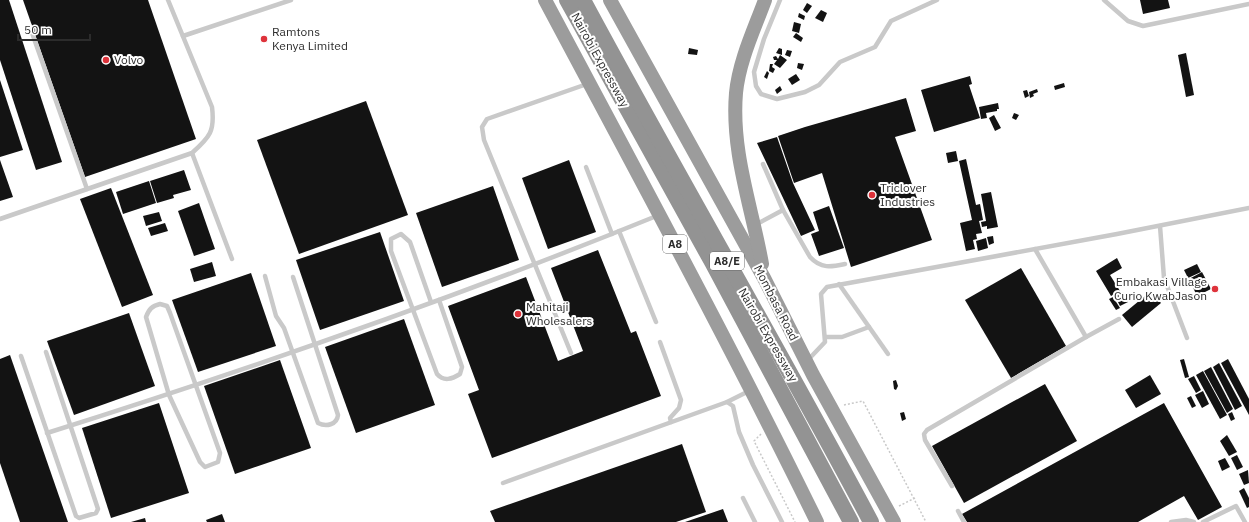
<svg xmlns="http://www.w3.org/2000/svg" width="1249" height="522" font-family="'IBM Plex Sans',sans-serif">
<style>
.building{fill:#131313}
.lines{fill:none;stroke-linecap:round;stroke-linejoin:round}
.path{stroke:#c9c9c9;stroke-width:1.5;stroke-dasharray:2 2;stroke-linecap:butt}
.service{stroke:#c9c9c9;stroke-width:4.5}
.trunk{stroke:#9c9c9c;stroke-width:14}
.motorway{stroke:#939393;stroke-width:16}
.poi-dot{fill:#de333b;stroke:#fff;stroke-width:1.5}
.labels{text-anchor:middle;stroke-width:4;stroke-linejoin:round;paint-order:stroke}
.shield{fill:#fff;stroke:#6b6b6b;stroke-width:1}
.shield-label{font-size:11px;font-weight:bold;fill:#2c2c2c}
.poi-label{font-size:12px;fill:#2c2c2c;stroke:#fff;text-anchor:start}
.street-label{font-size:12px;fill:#2c2c2c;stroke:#fff}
</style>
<rect width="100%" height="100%" fill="#fff"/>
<g class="building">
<polygon points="0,0 9,0 62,162 36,170 0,60"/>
<polygon points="23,0 148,0 196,139 85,177"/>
<polygon points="1140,0 1168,0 1170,8 1143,14"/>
<polygon points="807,3 812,6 807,13 803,10"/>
<polygon points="821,10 827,13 823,22 815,18"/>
<polygon points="799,13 805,16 804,20 798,17"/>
<polygon points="794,22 801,24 799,33 792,31"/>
<polygon points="796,33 803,38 801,42 793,37"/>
<polygon points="689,48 698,50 697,55 688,54"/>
<polygon points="779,48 782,49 782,55 776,53"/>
<polygon points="787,50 792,51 790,57 785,55"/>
<polygon points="1186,53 1194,95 1186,97 1178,55"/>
<polygon points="780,55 787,60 780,68 774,64 777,60 774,60 773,57 776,56 778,59"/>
<polygon points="798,63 804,64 802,70 797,68"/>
<polygon points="770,64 773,64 772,67 775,69 773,73 769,71"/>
<polygon points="767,71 769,73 767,79 764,77"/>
<polygon points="796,74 800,80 792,85 788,79"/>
<polygon points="970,76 972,84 969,85 980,118 934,132 921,90"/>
<polygon points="0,80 23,150 0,157"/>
<polygon points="1064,83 1065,87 1055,90 1054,86"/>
<polygon points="780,86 782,90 777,94 775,90"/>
<polygon points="1037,89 1038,92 1033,94 1034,96 1030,98 1029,92"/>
<polygon points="1027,90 1029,96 1025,98 1023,91"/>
<polygon points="906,98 916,131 895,137 932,240 851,267 822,173 794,183 778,136 805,127"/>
<polygon points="366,101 408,215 299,254 257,140"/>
<polygon points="998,103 999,109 997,109 997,111 986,113 987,118 981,119 979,107"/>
<polygon points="1014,113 1019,115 1016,120 1012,118"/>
<polygon points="994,115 1001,128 995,131 989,118"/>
<polygon points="777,137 793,183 815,230 801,236 757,143"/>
<polygon points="956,151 958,161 948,163 946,153"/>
<polygon points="966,159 976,205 980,204 983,220 979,221 982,233 976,234 977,239 973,240 975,249 966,251 960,223 972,220 959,161"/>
<polygon points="0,160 13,197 0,201"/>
<polygon points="569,160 596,232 548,249 522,178"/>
<polygon points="184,170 191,190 173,195 174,198 157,203 150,181"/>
<polygon points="149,181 156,203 123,214 116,192"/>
<polygon points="493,186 519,260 442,287 416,213"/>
<polygon points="111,188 153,295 122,307 80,199"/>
<polygon points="991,192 998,227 987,229 987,226 982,227 981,222 986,221 981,194"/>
<polygon points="199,203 215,249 194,256 178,211"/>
<polygon points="829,206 844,248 819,256 811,234 819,231 813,212"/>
<polygon points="159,212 162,221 146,226 143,216"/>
<polygon points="165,223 168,231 151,236 148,228"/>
<polygon points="380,232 404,301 320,330 296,260"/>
<polygon points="993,236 994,243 989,245 987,237"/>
<polygon points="986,238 988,248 978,251 976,241"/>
<polygon points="598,250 631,333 636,331 661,396 492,458 468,394 479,390 448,306 526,277 558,361 583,351 551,268"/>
<polygon points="1117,258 1122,268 1110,275 1120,291 1111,296 1096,271"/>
<polygon points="212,262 216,276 194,282 190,269"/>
<polygon points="1197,264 1201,272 1188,278 1184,270"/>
<polygon points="1021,268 1066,346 1011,378 965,300"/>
<polygon points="1202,272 1211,289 1197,296 1189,279"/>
<polygon points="251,273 276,346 198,372 172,300"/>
<polygon points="1151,291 1161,303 1132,327 1122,315"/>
<polygon points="1123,292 1128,302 1120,306 1115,296"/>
<polygon points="1113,297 1120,308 1116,310 1109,299"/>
<polygon points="129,313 155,386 74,415 47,341"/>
<polygon points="404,319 435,405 356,433 325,347"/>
<polygon points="10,355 68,522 20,522 0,463 0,359"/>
<polygon points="1184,359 1189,377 1185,378 1180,360"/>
<polygon points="1228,359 1249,399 1249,415 1221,363"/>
<polygon points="280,360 311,448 235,474 204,386"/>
<polygon points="1219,363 1242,406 1235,410 1213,367"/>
<polygon points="1211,367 1233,409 1227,413 1204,371"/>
<polygon points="1203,371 1227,415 1220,419 1196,375"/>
<polygon points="1150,375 1161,394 1136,408 1125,390"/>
<polygon points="1194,376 1201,390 1196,393 1188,379"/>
<polygon points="896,380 898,386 896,390 894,389 893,381"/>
<polygon points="1045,384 1077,441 964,503 932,446"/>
<polygon points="1203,391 1209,404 1202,408 1195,395"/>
<polygon points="1191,396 1196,406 1192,408 1187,398"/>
<polygon points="159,403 189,493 111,518 82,428"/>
<polygon points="1164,403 1222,507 1198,520 1184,496 1138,522 967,522 962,514"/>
<polygon points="904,412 906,419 902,421 900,413"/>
<polygon points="1232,412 1235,419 1231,421 1228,414"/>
<polygon points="1227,435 1237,452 1229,456 1220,441"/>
<polygon points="682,444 706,512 676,522 495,522 490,511"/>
<polygon points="1237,455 1243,467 1237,470 1231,458"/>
<polygon points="1225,458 1230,467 1222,471 1218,461"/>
<polygon points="1248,470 1249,483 1244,485 1239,474"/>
<polygon points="1244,488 1249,498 1249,507 1247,508 1239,491"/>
<polygon points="723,509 728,522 685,522"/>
<polygon points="222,514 225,522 207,522 206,520"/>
<polygon points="145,518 146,522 131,522"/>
</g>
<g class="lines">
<g class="path">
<polyline points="844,405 863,401 926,522"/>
<polyline points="761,434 754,441 795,522"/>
<polyline points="899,506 915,498"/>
</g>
<g class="service">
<polyline points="780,0 764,39 754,72 756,86 761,94 777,99 805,92 819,85 840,62 875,47 891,21 937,0"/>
<polyline points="1104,0 1128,21 1143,26 1249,4"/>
<polyline points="31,30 87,189"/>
<polyline points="183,36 291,0"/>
<polyline points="192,153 232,259"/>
<path d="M763,164L783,210L810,257C821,269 831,267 845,264"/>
<polyline points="586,167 612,234"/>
<path d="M0,219L192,153C210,137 215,131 212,107L168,0"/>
<polyline points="755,225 783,210"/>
<polyline points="1160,226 1164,278 1187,338"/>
<polyline points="619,231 656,322"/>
<polyline points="1035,249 1086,337"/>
<path d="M265,276L276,316L284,328L318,423C326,427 337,425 338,415L293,277"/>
<polyline points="839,284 888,354"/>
<path d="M431,302L410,242L401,234L391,239V251L437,374C444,382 452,379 460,374L462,367L439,300"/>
<path d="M160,304L167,306L170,313L220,453L218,462L205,467L200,462L169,395L146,317C149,309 152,306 160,304Z"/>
<polyline points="826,337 842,337 869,327"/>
<polyline points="660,342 681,400 679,408 670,418 671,422"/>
<polyline points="571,353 484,140 482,127 487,119 587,84"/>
<polyline points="21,356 76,516 79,518 96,513 98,509 46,352"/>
<polyline points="807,361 825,342 821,294 827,287 1117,234 1249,208"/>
<polyline points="727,402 749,391"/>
<path d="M47,433C253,368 458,297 659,215"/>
<polyline points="503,483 727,402 733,406 739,432 753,465 782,522"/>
<polyline points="952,486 925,440 924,434 927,430 1086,337 1119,319"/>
<polyline points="743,498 755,522"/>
<polyline points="958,511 964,522"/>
<polyline points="1171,522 1186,520 1194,522"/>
<polyline points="1203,522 1236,506 1245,522"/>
</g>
<g class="trunk">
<path d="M545,0C637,173 731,346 817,522"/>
<polyline points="610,0 764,278 813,375 894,522"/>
<path d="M762,264C752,207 731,152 736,93C739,61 754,30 765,0"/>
</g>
<g class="motorway">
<polyline points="567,0 712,262 851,522"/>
<path d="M583,0C677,175 778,347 871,522"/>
</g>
</g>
<g class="poi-dot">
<circle cx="264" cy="39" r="4"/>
<circle cx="106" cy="60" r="4"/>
<circle cx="872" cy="195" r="4"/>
<circle cx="1215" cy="289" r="4"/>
<circle cx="518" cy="314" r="4"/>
</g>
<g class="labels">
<g class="shield">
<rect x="663" y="235" width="24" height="18" rx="3"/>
<rect x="710" y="252" width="34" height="18" rx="3"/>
</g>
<g class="shield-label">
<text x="675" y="248">A8</text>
<text x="727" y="265">A8/E</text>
</g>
<g class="poi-label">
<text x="272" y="36">Ramtons<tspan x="272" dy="14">Kenya Limited</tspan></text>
<text x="114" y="64">Volvo</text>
<text x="880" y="192">Triclover<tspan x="880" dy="14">Industries</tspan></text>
<text x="1207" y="286" text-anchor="end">Embakasi Village<tspan x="1207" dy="14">Curio KwabJason</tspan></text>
<text x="526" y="311">Mahitaji<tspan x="526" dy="14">Wholesalers</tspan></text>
</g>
<g class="street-label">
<text transform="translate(600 60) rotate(61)" y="4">Nairobi Expressway</text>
<text transform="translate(776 303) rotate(63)" y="4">Mombasa Road</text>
<text transform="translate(768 335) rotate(60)" y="4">Nairobi Expressway</text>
</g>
</g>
<path d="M18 34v6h72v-6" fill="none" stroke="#2c2c2c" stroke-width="2"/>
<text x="24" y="34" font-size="12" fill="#2c2c2c" stroke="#ffffff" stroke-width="3" paint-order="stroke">50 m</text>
</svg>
